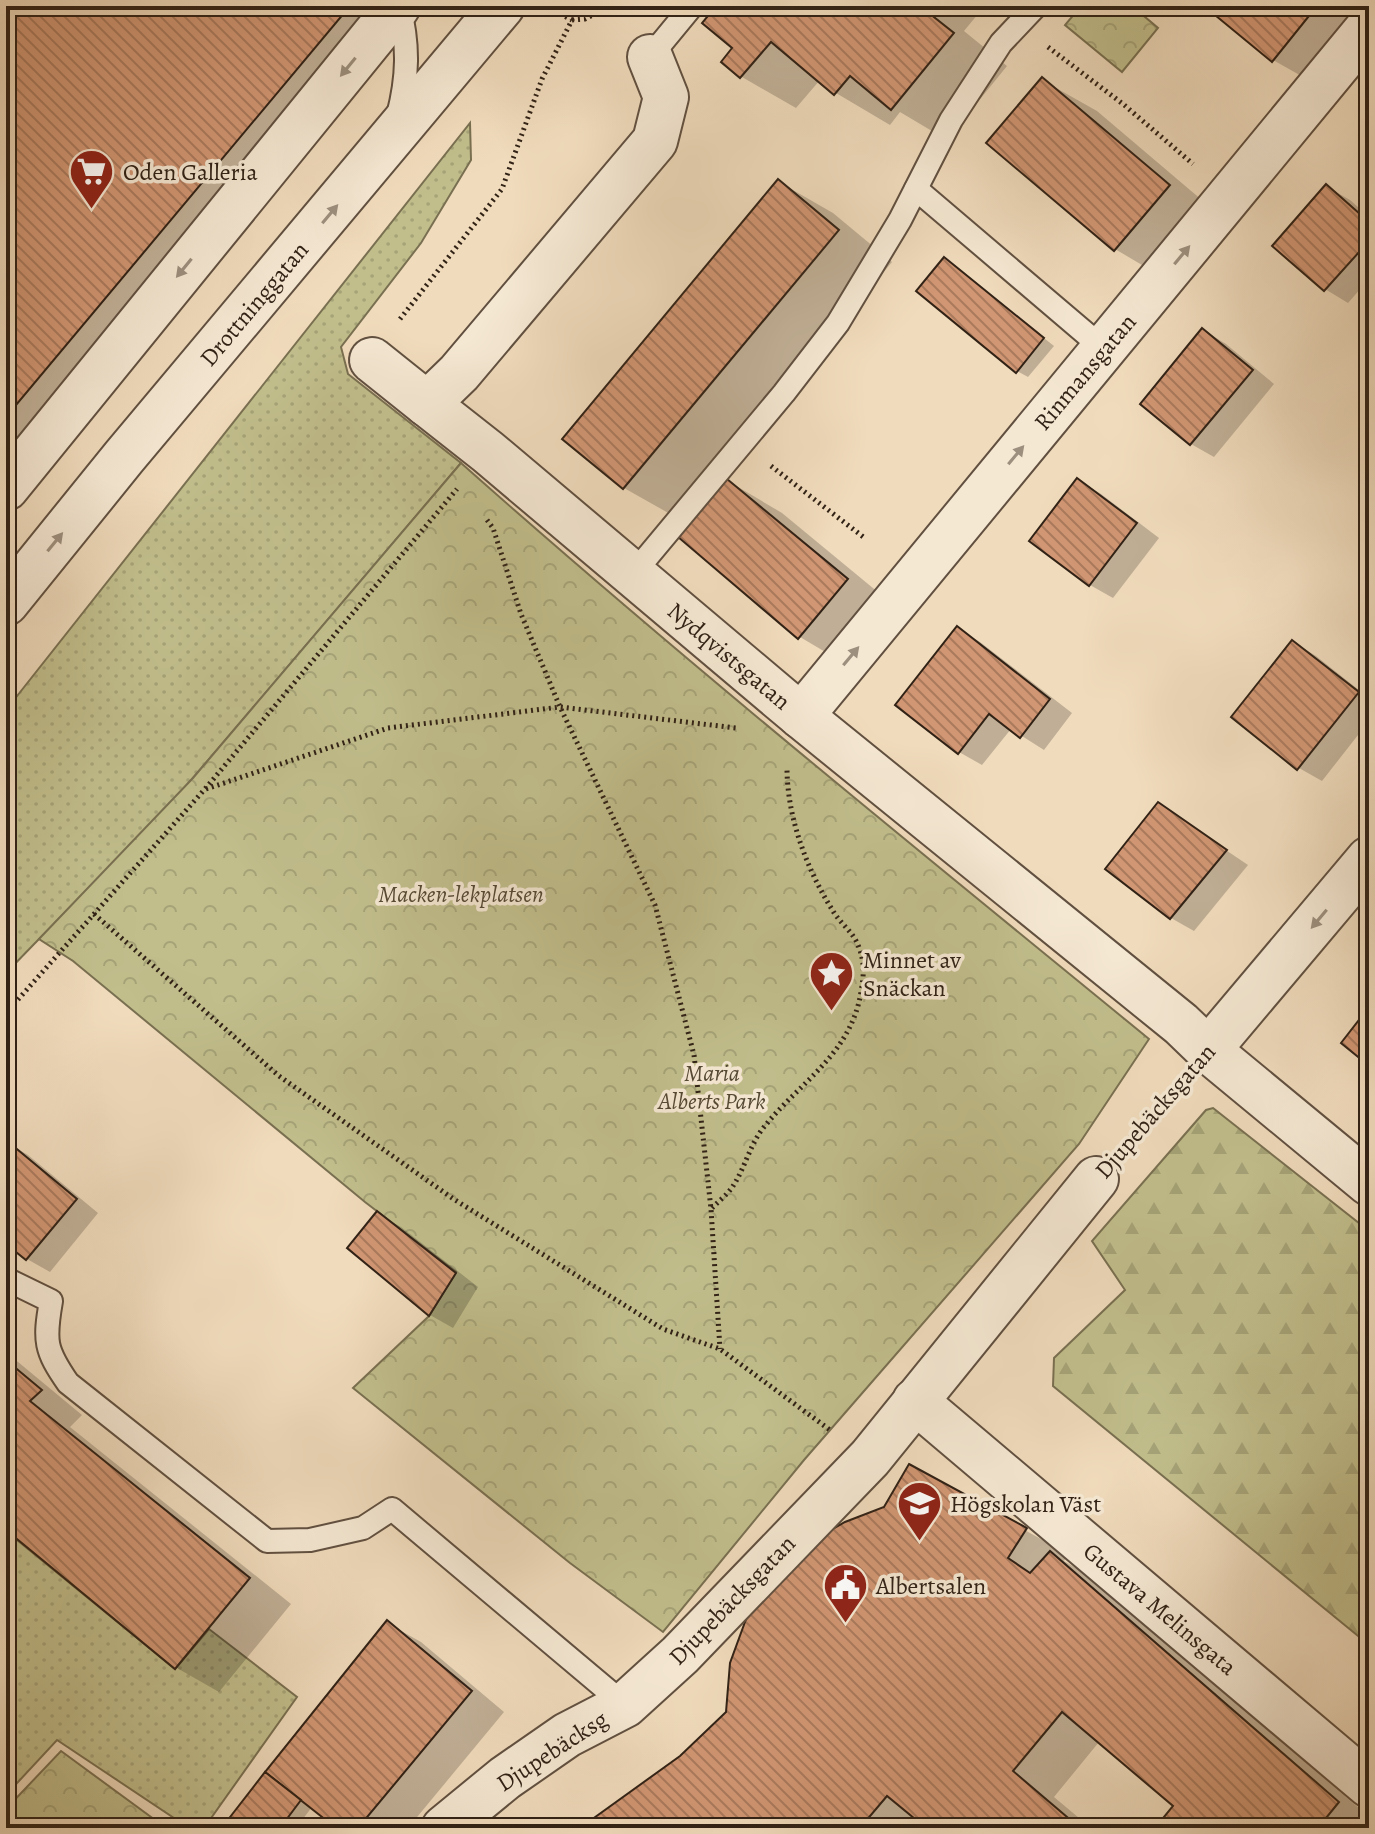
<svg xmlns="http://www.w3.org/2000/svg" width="1375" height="1834" font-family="Alegreya,serif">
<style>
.grass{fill:url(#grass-dots);stroke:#797051;stroke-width:2}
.forest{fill:url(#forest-firs);stroke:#797051;stroke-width:2}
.park{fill:url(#park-crowns);stroke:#797051;stroke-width:2}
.shadow{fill:#0003}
.building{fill:url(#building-back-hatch);stroke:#312216;stroke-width:2}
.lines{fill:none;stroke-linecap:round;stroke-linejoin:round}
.service-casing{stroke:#615040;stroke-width:26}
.minor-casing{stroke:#615040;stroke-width:48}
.tertiary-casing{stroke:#615040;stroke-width:48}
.path{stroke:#312216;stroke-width:5;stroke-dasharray:2 4;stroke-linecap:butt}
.service{stroke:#f5e8d3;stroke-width:22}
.minor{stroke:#f5e8d3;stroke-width:44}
.tertiary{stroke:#f5e8d3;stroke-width:44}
.oneway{fill:#9d8f7e}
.labels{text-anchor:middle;stroke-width:7;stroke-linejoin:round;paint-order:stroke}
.poi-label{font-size:24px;fill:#312216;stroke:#f5e8d3;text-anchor:start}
.street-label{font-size:24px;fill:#312216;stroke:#f5e8d3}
.park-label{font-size:24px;font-style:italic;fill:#554934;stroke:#f5e8d3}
</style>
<defs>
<pattern id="grass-dots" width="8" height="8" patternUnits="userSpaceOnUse" patternTransform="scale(2)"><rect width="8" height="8" fill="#c1be8c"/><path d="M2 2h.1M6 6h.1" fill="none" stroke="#a6a378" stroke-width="1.8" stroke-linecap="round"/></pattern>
<pattern id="forest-firs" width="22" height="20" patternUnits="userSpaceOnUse" patternTransform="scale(2)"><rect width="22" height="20" fill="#c1be8c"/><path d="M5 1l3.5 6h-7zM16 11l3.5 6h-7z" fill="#a6a378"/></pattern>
<pattern id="park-crowns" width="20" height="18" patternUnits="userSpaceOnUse" patternTransform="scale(2)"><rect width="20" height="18" fill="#c1be8c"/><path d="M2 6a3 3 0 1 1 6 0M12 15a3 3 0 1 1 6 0" fill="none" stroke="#a6a378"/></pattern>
<pattern id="building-back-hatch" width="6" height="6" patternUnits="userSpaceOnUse" patternTransform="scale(2)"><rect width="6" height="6" fill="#d19673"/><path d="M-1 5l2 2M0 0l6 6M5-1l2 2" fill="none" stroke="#aa7a5d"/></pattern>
</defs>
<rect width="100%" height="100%" fill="#f0dbbc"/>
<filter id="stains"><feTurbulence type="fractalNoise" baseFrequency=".0025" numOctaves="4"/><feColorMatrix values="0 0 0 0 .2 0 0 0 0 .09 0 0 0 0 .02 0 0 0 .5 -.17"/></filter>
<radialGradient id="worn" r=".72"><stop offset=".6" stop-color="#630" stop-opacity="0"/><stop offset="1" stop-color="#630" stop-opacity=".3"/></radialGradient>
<g class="grass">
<polygon points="470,123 471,160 421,243 341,347 348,374 461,463 175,799 6,973 6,710"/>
<polygon points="6,1531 175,1669 209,1629 297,1697 204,1828 189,1828 57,1740 6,1795"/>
</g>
<polygon class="forest" points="1213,1108 1369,1231 1369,1645 1053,1386 1054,1358 1125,1290 1092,1241 1206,1110"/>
<g class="park">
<polygon points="1081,6 1132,6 1158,28 1122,72 1065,25"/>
<path d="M461,463C685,662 917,849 1149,1039L1079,1144L804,1460L663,1632L570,1563L353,1388L429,1316L456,1272L365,1202L73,961L39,939L193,778Z"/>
<polygon points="61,1751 166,1828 6,1828 6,1809"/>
</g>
<g class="shadow">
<polygon points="6,6 399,6 6,476"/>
<polygon points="719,6 981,6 983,8 964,31 1007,66 947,140 900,112 890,125 836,93 820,80 796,108 742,77 724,61 734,48"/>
<polygon points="1207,6 1358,6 1369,15 1328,91 1273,60"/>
<polygon points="1042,80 1097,111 1223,218 1169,281 1115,249"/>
<polygon points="779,182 833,213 892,262 679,519 624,488 565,439"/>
<polygon points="1327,187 1350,200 1369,217 1369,279 1348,303 1325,289"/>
<polygon points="945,260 1054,346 1028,377 1017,371"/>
<polygon points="1203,330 1226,344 1274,384 1214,457 1191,444"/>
<polygon points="1078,480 1101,494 1159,538 1113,598 1090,585 1032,540"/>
<polygon points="728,481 782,513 902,612 854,669 800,637 680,537"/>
<polygon points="957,628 980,642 1072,713 1044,750 1011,729 982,765 959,752"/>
<polygon points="1293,642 1316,656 1369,698 1369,721 1322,781 1299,768"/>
<polygon points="1159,805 1248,865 1194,931 1171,918 1108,868"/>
<polygon points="6,1142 28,1155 98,1213 50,1272 27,1259 6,1242"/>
<polygon points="378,1214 401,1227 478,1287 453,1328 430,1315 349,1248"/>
<polygon points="6,1352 82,1415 70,1427 291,1604 219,1692 177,1668 6,1528"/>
<polygon points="910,1467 1068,1554 1064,1561 1093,1578 1369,1817 1369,1828 1158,1828 1176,1806 1099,1742 1054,1797 1091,1828 929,1828 925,1825 922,1828 583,1828 682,1758 728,1712 885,1509"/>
<polygon points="387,1623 421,1642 504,1712 408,1828 339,1828 312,1807 296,1828 239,1828"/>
</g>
<g class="building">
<polygon points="6,6 350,6 6,417"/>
<polygon points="716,6 920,6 954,33 891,110 850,76 834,95 771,42 740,78 721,62 732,48 702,23"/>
<polygon points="1204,6 1317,6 1272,62"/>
<polygon points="1042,77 1170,185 1114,251 986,143"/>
<polygon points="778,179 839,230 623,489 562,439"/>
<polygon points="1326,184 1369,222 1369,241 1324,291 1272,246"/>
<polygon points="944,257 1044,338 1016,373 916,291"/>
<polygon points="1202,328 1253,370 1190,445 1140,404"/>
<polygon points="1077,478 1137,523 1089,586 1029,541"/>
<polygon points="727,479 848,579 798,639 678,537"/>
<polygon points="957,626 1050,699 1020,738 989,714 958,754 895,705"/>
<polygon points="1292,640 1359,692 1297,770 1231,717"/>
<polygon points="1158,802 1227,850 1170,919 1105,869"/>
<polygon points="1369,1007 1369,1063 1368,1065 1341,1043"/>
<polygon points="6,1140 77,1199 26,1260 6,1244"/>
<polygon points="377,1211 456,1273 429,1316 347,1248"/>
<polygon points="6,1360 42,1390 30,1401 250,1578 175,1669 6,1530"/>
<polygon points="909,1464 1027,1528 1008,1558 1030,1573 1050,1551 1339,1802 1318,1828 1155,1828 1173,1806 1062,1712 1013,1771 1080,1828 926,1828 887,1796 860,1828 580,1828 680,1756 726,1712 730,1663 749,1611 822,1535 845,1522 884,1507"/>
<polygon points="387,1620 472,1691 358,1828 336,1828 265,1772"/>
<polygon points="265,1772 301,1800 280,1828 236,1828 227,1821"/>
</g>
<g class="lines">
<defs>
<g id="service">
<polyline points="650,57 692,6"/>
<path d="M398,116C408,77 409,45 399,6"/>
<polyline points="916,189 1104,349"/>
<polyline points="633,574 784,393 838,323 900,220 951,120 1001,43 1036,6"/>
<path d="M6,1279L51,1301C44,1341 45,1350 68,1383L267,1541L310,1540L363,1528L392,1509L625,1705"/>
</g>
<g id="minor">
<polyline points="650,57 666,97 655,141 459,373 427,404 488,452 801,716 1181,1024 1208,1050 1369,1183"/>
<polyline points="372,360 427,404"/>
<polyline points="801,716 1369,27"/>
<polyline points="1208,1050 1369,859"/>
<polyline points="915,1401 1369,1785"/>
<polyline points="444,1828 505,1778 567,1735 625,1705 680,1655 870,1458 1096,1179"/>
</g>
<g id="tertiary">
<polyline points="6,488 398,6"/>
<polyline points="6,603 124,457 502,6"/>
</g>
</defs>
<use href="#service" class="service-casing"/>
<use href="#minor" class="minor-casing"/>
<use href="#tertiary" class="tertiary-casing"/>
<g class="path">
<polyline points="572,20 585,19 610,6"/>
<polyline points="1048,47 1123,104 1193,164"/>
<polyline points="400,319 502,189 542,79 572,20 549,8"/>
<polyline points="771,466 866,539"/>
<polyline points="487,520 493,528 521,614 560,707 655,905 694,1055 711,1209 720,1349"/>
<polyline points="6,668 15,651"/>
<polyline points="206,789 388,728 560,707 736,728"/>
<polyline points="94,914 279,1076 455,1200 663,1329 720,1349 830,1430"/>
<polyline points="6,1013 205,789 457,489"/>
<polyline points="1126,1142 1175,1085"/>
<path d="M712,1208C719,1201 728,1194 733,1186C745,1168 750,1144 764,1127C800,1082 851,1054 861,992C864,974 865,962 858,945C853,932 840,923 833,911C807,870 787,817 787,768"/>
</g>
<use href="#service" class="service"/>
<use href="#minor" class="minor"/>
<use href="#tertiary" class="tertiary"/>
</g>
<defs><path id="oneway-solid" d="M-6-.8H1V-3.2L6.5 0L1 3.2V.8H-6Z" transform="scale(2)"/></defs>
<g class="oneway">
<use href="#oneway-solid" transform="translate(348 67) rotate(129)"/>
<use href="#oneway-solid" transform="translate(330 214) rotate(-50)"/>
<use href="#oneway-solid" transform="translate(1182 255) rotate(-50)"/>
<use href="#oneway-solid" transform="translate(184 268) rotate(129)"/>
<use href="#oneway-solid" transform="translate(1016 455) rotate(-50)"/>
<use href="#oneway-solid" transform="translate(55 542) rotate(-51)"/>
<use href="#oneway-solid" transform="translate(851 656) rotate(-50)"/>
<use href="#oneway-solid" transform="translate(1319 919) rotate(130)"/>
</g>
<defs>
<symbol id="supermarket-pin" viewBox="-11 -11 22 30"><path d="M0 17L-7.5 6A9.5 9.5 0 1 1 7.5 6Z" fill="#8f2418" stroke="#f5e8d3"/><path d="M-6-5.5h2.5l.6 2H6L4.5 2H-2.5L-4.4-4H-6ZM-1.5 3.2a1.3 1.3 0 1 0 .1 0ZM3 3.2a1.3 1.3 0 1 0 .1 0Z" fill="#fff"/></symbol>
<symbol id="sight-pin" viewBox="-11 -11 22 30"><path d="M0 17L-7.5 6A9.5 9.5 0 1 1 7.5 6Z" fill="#8f2418" stroke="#f5e8d3"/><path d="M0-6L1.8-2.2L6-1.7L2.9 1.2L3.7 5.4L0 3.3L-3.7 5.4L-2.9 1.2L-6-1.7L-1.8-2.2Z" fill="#fff"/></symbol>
<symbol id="university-pin" viewBox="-11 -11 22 30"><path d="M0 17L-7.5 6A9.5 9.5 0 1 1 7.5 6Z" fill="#8f2418" stroke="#f5e8d3"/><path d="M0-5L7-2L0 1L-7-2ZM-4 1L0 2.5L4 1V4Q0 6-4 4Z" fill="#fff"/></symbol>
<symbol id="civic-pin" viewBox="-11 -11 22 30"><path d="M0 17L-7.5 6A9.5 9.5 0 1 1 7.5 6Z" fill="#8f2418" stroke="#f5e8d3"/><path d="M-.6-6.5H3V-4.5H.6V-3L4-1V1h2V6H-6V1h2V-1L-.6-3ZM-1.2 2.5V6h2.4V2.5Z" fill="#fff"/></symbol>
</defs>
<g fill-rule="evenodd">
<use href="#supermarket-pin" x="66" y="146" width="51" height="69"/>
<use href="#sight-pin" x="806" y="948" width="51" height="69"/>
<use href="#university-pin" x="894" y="1478" width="51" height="69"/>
<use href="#civic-pin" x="820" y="1560" width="51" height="69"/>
</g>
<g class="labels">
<g class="poi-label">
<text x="123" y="180">Oden Galleria</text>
<text x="863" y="968">Minnet av<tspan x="863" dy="28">Snäckan</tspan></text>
<text x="950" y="1512">Högskolan Väst</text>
<text x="876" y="1594">Albertsalen</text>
</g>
<g class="street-label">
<text transform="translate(254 304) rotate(-50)" y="8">Drottninggatan</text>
<text transform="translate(1085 372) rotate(-50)" y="8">Rinmansgatan</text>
<text transform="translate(729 656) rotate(40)" y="8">Nydqvistsgatan</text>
<text transform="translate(1155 1111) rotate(-49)" y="8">Djupebäcksgatan</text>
<text transform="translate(732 1600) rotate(-46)" y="8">Djupebäcksgatan</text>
<text transform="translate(1160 1609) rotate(40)" y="8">Gustava Melinsgata</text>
<text transform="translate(552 1751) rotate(-33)" y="8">Djupebäcksg</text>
</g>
<g class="park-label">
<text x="461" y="902">Macken-lekplatsen</text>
<text x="712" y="1081">Maria<tspan x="712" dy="28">Alberts Park</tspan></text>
</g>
</g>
<rect width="1375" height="1834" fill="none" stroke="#f0dbbc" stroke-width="32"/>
<rect x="8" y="8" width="1359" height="1818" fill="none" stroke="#312216" stroke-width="4"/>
<rect x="16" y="16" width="1343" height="1802" fill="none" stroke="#312216" stroke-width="2"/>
<rect width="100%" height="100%" filter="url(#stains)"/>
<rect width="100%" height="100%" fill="url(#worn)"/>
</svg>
